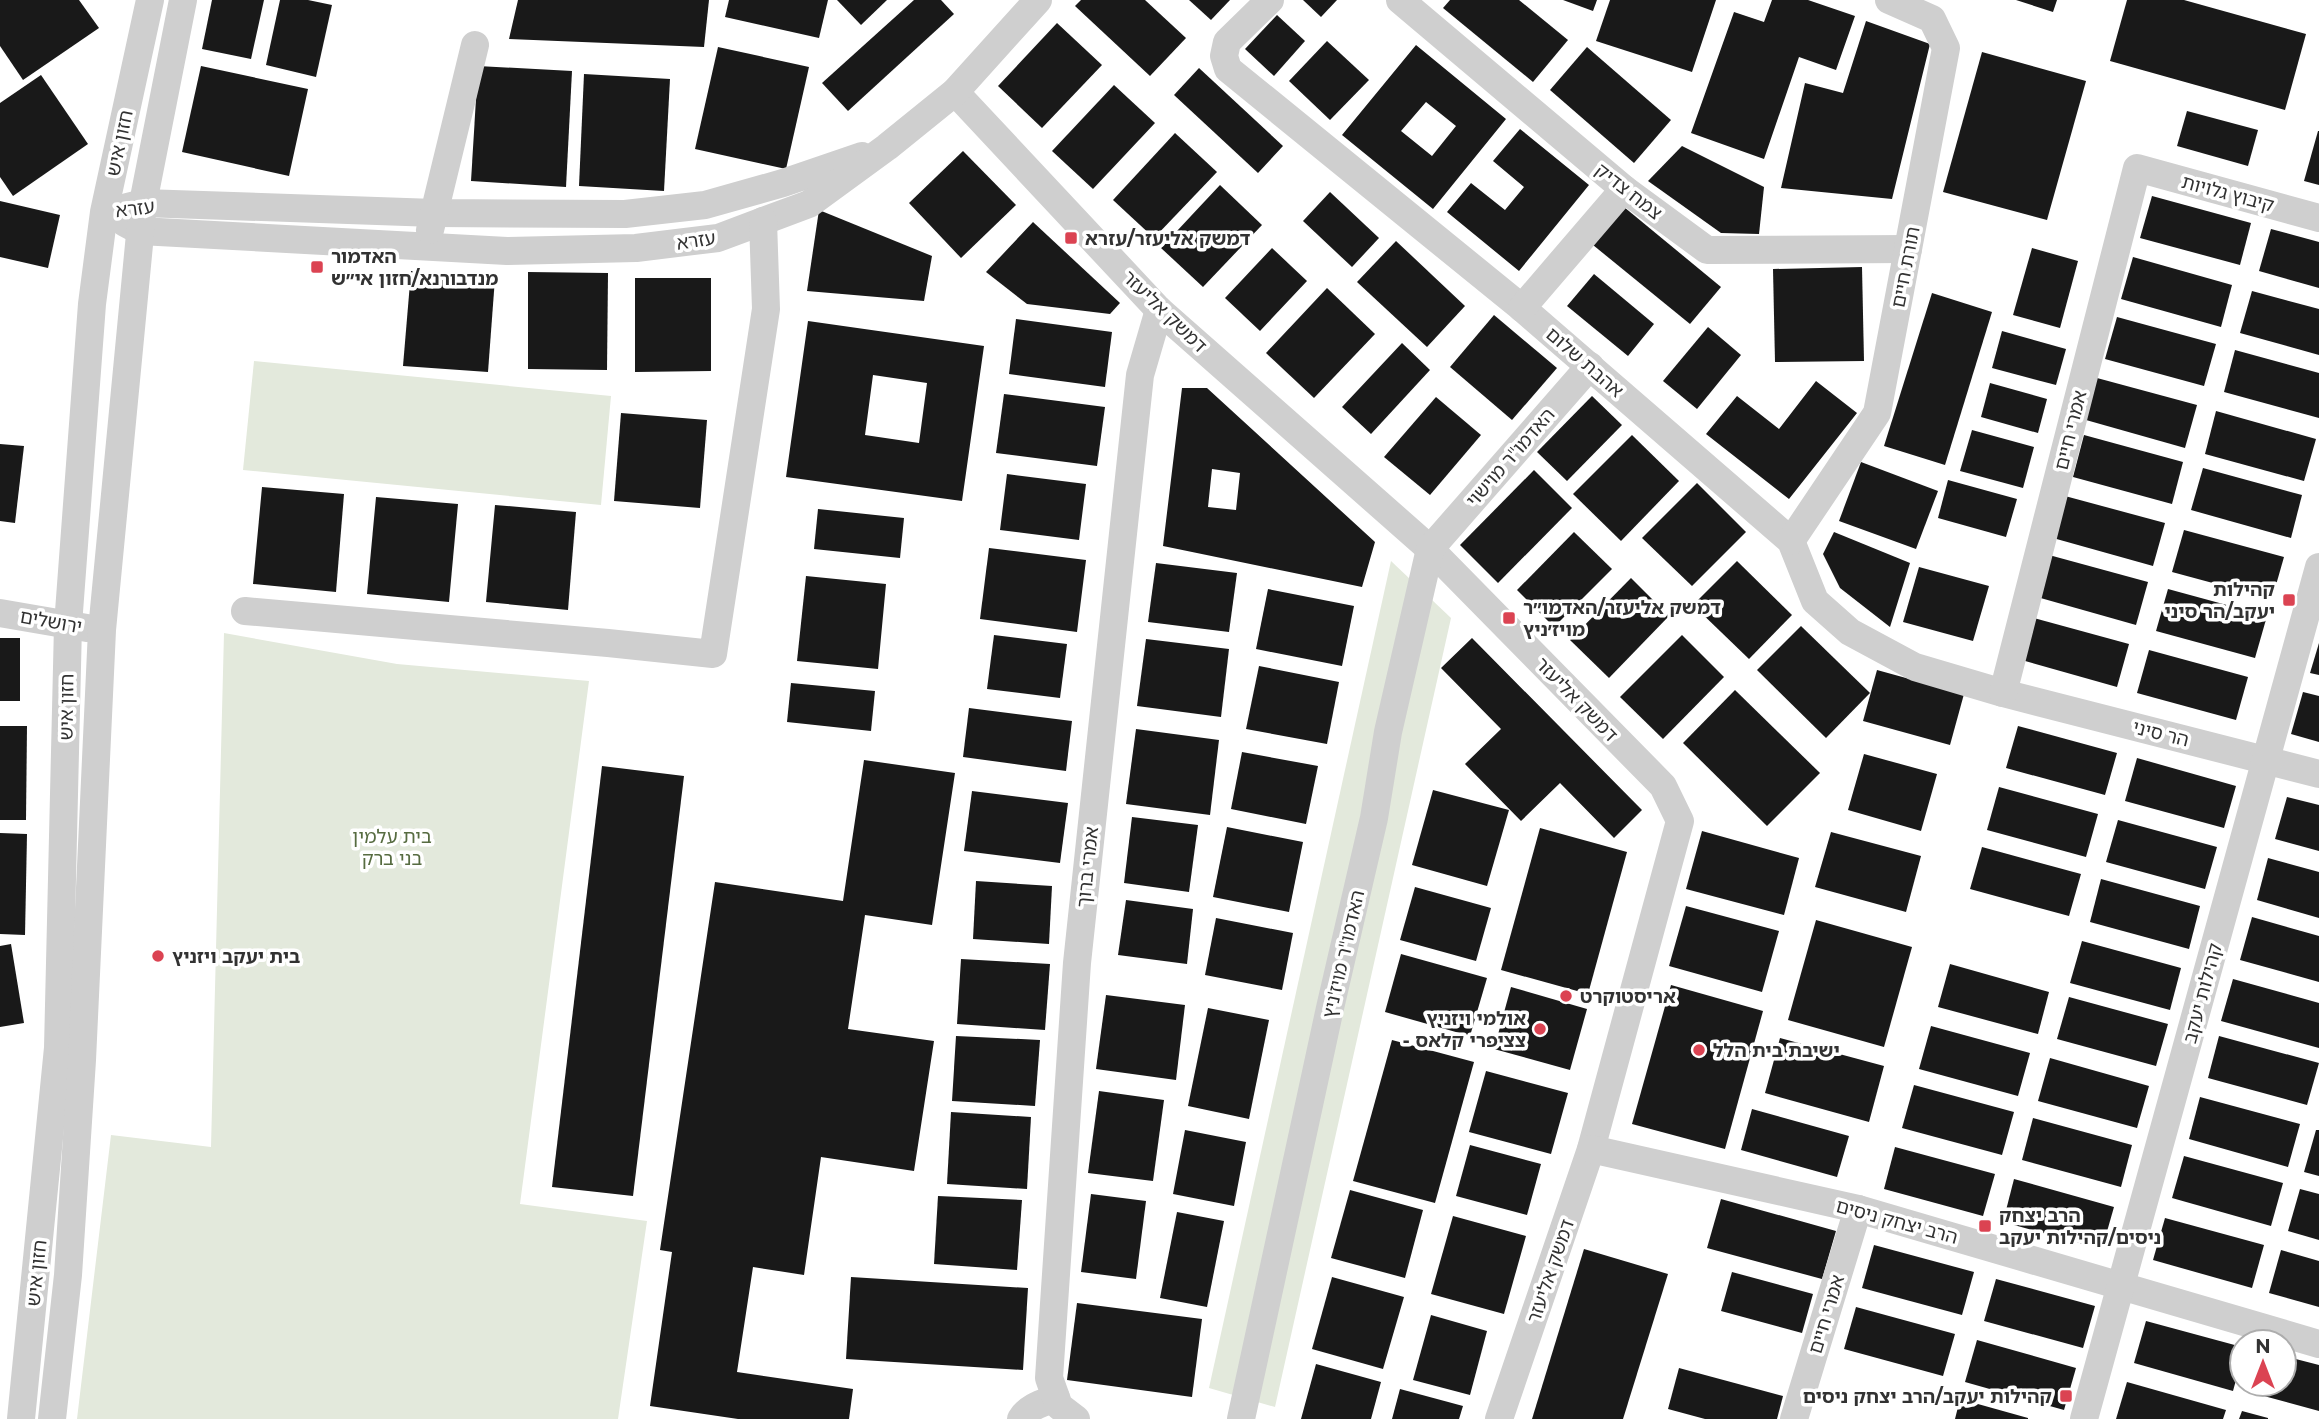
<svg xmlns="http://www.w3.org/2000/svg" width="2319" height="1419" font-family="Montserrat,'Noto Sans Hebrew',sans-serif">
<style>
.green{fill:#e3e9dc}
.building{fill:#191919;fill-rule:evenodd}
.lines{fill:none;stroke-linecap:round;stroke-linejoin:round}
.minor{stroke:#cfcfcf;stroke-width:28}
.poi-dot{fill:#db4352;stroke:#fff;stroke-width:2.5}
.labels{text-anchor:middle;stroke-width:7;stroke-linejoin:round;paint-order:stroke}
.street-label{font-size:19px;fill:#323232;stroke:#fff}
.poi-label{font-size:19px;font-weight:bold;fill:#323232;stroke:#fff;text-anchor:start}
.park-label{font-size:19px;fill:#576c41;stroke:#fff}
</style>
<rect width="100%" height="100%" fill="#fff"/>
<g class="green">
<polygon points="254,361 611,396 601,505 243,470"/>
<polygon points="1391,561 1451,618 1275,1407 1209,1388"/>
<polygon points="224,633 397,664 589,681 520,1204 647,1221 618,1419 77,1419 111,1135 211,1147"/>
</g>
<g class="building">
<polygon points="0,0 79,0 99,28 23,80 0,46"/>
<polygon points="212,0 264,0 251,59 202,49"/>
<polygon points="280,0 308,0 332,5 316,77 266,65"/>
<polygon points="518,0 709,0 704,47 509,39"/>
<polygon points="729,0 828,0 819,38 725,17"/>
<polygon points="837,0 887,0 861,25"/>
<polygon points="914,0 941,0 954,14 848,111 822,83"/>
<polygon points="1081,0 1145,0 1186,38 1150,76 1075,6"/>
<polygon points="1189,0 1230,0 1211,20"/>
<polygon points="1303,0 1337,0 1321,17"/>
<polygon points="1450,0 1519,0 1568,40 1533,82 1443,8"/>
<polygon points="1563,0 1597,0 1593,11"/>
<polygon points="1610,0 1716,0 1692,72 1596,41"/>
<polygon points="1772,0 1808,0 1855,16 1836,70 1799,57 1764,159 1691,133 1734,12 1764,22"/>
<polygon points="2016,0 2057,0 2053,12"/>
<polygon points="2127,0 2184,0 2306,34 2285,110 2110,61"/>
<polygon points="1277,15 1305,41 1274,76 1245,49"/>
<polygon points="1866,21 1930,44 1892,199 1781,188 1805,83 1843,93"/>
<polygon points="1057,23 1102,65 1042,128 998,86"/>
<polygon points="1327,41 1369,80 1330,120 1289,81"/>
<path d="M1416,45L1506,119L1433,209L1342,135ZM1426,102L1456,126L1432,156L1401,131Z"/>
<polygon points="718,47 809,67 786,169 695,149"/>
<polygon points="1587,47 1671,120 1634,163 1550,90"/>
<polygon points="1982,52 2086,81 2047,220 1943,192"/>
<polygon points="201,66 308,89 289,176 182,152"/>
<polygon points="478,66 572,71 566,187 471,181"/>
<polygon points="1199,68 1283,146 1258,173 1174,95"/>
<polygon points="584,74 670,79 664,191 579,186"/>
<polygon points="41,75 88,144 13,196 0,177 0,103"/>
<polygon points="1114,85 1155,123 1093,189 1052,151"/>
<polygon points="2187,111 2258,130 2248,166 2177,146"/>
<polygon points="1520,129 1589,185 1519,271 1447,212 1471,183 1505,210 1524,187 1493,161"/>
<polygon points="2318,131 2319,131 2319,185 2304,181"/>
<polygon points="1175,133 1217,172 1154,238 1113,200"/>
<polygon points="1682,146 1764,187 1759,234 1721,233 1648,181"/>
<polygon points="963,151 1016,205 961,258 909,203"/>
<polygon points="1220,185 1262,225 1203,287 1161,248"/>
<polygon points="1330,192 1379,238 1352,267 1303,221"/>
<polygon points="2152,196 2251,223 2240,265 2140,238"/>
<polygon points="0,201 60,215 48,268 0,257"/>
<polygon points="1624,207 1721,287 1690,324 1593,245"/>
<polygon points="819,210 932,256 924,301 807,291"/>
<polygon points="1033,222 1120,303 1110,314 1027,304 986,272"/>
<polygon points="2271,229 2319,242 2319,288 2259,271"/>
<polygon points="1396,241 1465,306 1427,347 1357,282"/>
<polygon points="1272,248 1307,281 1260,331 1225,298"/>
<polygon points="2032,248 2078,261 2060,328 2013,315"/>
<polygon points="2133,257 2232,285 2221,327 2121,299"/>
<polygon points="1862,267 1864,361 1775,362 1773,269"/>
<polygon points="411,271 495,278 488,372 403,366"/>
<polygon points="528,272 608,273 607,370 528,369"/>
<polygon points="1594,274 1654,324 1628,356 1567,306"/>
<polygon points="635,278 711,278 711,371 635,372"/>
<polygon points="1327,288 1375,334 1314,398 1266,353"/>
<polygon points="2252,291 2319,309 2319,355 2240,333"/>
<polygon points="1932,293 1992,312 1945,465 1884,446"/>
<polygon points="1494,315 1557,368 1512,420 1450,367"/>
<polygon points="2117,317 2216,344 2204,386 2105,359"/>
<polygon points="1016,319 1112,332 1105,387 1009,374"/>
<path d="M808,321L984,346L962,501L786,477ZM873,375L927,383L919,443L865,435Z"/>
<polygon points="1708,327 1741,355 1697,409 1663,381"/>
<polygon points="2002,331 2066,349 2056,385 1992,368"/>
<polygon points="1402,343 1430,370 1371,434 1342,407"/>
<polygon points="2235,350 2319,373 2319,418 2224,392"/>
<polygon points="2097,378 2197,405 2185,448 2086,420"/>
<polygon points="1816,381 1857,413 1789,499 1706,434 1737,396 1779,429"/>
<polygon points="1990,383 2047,399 2038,433 1981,417"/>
<path d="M1182,388H1207L1375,542L1362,587L1163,546ZM1212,469L1240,473L1236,510L1208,507Z"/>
<polygon points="1004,394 1105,407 1097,466 996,453"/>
<polygon points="1592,396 1622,425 1567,481 1537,452"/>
<polygon points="1436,397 1481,435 1430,495 1384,457"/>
<polygon points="2216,411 2316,439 2304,481 2205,454"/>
<polygon points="621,413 707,420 700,508 614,501"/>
<polygon points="1972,430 2034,447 2023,488 1960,471"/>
<polygon points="1632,435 1679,481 1621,541 1573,494"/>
<polygon points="2084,435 2183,462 2172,504 2073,477"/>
<polygon points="0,444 24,446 15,523 0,521"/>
<polygon points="1861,462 1938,491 1916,549 1839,521"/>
<polygon points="2203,468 2302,495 2291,538 2191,510"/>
<polygon points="1534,470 1572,508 1498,583 1460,545"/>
<polygon points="1007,474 1086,484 1079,540 1000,530"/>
<polygon points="1948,480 2017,499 2006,537 1938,518"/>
<polygon points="1697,483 1746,532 1692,586 1642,538"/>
<polygon points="262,487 344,494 336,592 253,584"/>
<polygon points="2065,496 2165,523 2153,566 2053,538"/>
<polygon points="376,497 458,504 449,602 367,594"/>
<polygon points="495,505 576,512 568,610 486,602"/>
<polygon points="818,509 904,518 900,558 814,549"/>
<polygon points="2184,530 2284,557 2272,599 2172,572"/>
<polygon points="1574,532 1612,569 1554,627 1517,590"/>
<polygon points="1834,532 1910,563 1890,627 1840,588 1823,554"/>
<polygon points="989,548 1086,560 1077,632 980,619"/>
<polygon points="2049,555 2148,582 2136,625 2037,597"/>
<polygon points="1737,561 1792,615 1749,659 1693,605"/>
<polygon points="1156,563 1237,573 1229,632 1148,622"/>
<polygon points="1919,567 1989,586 1973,641 1903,622"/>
<polygon points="806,576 886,584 878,669 797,661"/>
<polygon points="1631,578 1669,616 1609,678 1570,640"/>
<polygon points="1268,589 1354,606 1342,666 1256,649"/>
<polygon points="2168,589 2267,616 2255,658 2156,631"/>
<polygon points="2030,617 2129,644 2117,687 2018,659"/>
<polygon points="1801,626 1870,693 1826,738 1757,670"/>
<polygon points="994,635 1067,644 1060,698 987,689"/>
<polygon points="1682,635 1724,677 1663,739 1620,697"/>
<rect x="0" y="638" width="20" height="63"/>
<polygon points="1472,638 1642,810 1614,838 1560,783 1521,821 1465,764 1501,729 1441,668"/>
<polygon points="1146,639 1229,649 1221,717 1137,706"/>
<polygon points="2319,643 2319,675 2310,673"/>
<polygon points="2149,650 2248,677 2236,720 2137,693"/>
<polygon points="1259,666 1339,682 1327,744 1246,729"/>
<polygon points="1877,670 1964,694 1950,745 1863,721"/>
<polygon points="791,683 875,691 871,731 787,722"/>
<polygon points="1735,690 1820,773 1767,826 1683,743"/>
<polygon points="2303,692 2319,696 2319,742 2291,734"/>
<polygon points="969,708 1072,721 1066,771 963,757"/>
<polygon points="0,726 27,726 26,820 0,820"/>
<polygon points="2018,726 2117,753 2105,795 2006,768"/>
<polygon points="1136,729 1219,740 1210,815 1126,804"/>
<polygon points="1242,752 1318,766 1306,824 1231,809"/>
<polygon points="1864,754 1937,774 1921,831 1848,810"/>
<polygon points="2137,758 2236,786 2224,828 2125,801"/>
<polygon points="864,760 955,773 932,925 865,915 848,1029 934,1041 914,1171 821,1157 804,1275 753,1267 737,1372 853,1389 849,1419 738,1419 650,1406 672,1252 660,1250 715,882 843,901"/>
<polygon points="602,766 684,776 633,1196 552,1187"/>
<polygon points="1999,787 2098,814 2086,857 1987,830"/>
<polygon points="1433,790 1509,810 1487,886 1412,865"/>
<polygon points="972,791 1068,803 1060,863 964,851"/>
<polygon points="2287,797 2319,805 2319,851 2275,839"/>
<polygon points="1132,817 1198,825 1189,892 1124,883"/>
<polygon points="2118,820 2217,847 2205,889 2106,862"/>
<polygon points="1227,827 1303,842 1289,912 1213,897"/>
<polygon points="1540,828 1627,852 1588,994 1501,970"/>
<polygon points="1702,831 1799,858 1784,915 1686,889"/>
<polygon points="1831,832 1921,856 1906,912 1815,887"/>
<polygon points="0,833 27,834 25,935 0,934"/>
<polygon points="1982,847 2081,874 2069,916 1970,889"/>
<polygon points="2268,858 2319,872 2319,918 2257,900"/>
<polygon points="2101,879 2200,906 2189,949 2090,922"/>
<polygon points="976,881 1052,886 1049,944 973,939"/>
<polygon points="1415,887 1491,908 1476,961 1400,940"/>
<polygon points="1126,900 1193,909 1187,964 1118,955"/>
<polygon points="1686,906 1779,931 1762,992 1669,966"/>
<polygon points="2252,917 2319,936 2319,982 2240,960"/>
<polygon points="1216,918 1293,933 1282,990 1205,975"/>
<polygon points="1816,920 1912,947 1884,1047 1788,1020"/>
<polygon points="2082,941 2181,968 2170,1010 2070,983"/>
<polygon points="11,944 24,1023 0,1027 0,946"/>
<polygon points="1401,954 1487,978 1470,1036 1385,1012"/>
<polygon points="961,959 1050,964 1045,1030 957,1024"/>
<polygon points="1950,964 2049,992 2038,1034 1938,1007"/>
<polygon points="2233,979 2319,1003 2319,1048 2221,1021"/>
<polygon points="1671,985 1763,1011 1725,1149 1632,1124"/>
<polygon points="1511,987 1587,1009 1570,1070 1494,1049"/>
<polygon points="1106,995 1185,1005 1176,1080 1096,1069"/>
<polygon points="2069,997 2168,1024 2156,1066 2057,1039"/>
<polygon points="1208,1008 1269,1020 1249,1119 1188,1106"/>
<polygon points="1931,1026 2030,1053 2018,1096 1919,1069"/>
<polygon points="956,1036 1040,1040 1035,1106 952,1101"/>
<polygon points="2219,1036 2319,1063 2307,1105 2208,1078"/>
<polygon points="1780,1038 1884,1066 1869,1122 1765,1093"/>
<polygon points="1392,1040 1474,1062 1435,1203 1353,1181"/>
<polygon points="2050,1058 2149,1086 2137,1128 2038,1101"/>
<polygon points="1486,1071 1568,1093 1551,1154 1469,1132"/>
<polygon points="1914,1085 2014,1112 2002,1155 1902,1128"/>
<polygon points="1099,1091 1164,1100 1153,1181 1088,1173"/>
<polygon points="2200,1097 2300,1124 2288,1167 2189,1139"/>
<polygon points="1752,1109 1849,1136 1837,1177 1741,1150"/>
<polygon points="951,1112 1031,1117 1027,1189 947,1184"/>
<polygon points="2033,1118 2132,1145 2121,1187 2022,1160"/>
<polygon points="1185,1130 1246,1142 1234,1206 1173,1194"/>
<polygon points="2316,1130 2319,1130 2319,1176 2304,1172"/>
<polygon points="1470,1145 1541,1164 1527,1215 1456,1196"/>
<polygon points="1895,1147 1995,1174 1983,1216 1884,1189"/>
<polygon points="2184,1156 2283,1183 2271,1226 2172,1198"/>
<polygon points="2014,1179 2114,1207 2102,1249 2003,1222"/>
<polygon points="2300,1189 2319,1194 2319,1240 2288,1231"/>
<polygon points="1350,1190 1423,1210 1405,1278 1331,1258"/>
<polygon points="1091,1194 1146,1201 1136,1279 1081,1272"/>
<polygon points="938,1196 1022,1200 1017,1270 934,1264"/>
<polygon points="1721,1199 1836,1231 1822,1279 1707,1248"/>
<polygon points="1177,1212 1224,1221 1207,1307 1160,1298"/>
<polygon points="1453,1216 1526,1236 1504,1314 1431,1294"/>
<polygon points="2165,1218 2264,1245 2252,1288 2153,1260"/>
<polygon points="1874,1245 1974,1272 1962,1315 1862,1288"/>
<polygon points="1584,1249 1668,1274 1623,1419 1532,1419"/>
<polygon points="2281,1250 2319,1261 2319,1307 2269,1293"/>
<polygon points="1732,1272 1813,1294 1802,1333 1721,1311"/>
<polygon points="851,1277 1028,1288 1023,1370 846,1359"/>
<polygon points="1332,1277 1404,1297 1383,1369 1312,1349"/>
<polygon points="1996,1279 2095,1306 2083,1348 1984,1321"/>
<polygon points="1077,1303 1202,1319 1192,1397 1067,1380"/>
<polygon points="1856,1307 1955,1334 1943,1376 1844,1349"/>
<polygon points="1431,1315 1487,1331 1470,1395 1413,1380"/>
<polygon points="2146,1321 2242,1347 2242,1358 2233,1391 2134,1363"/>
<polygon points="1977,1340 2076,1368 2064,1410 1965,1382"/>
<polygon points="2284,1356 2319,1365 2319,1411 2249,1392 2251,1384 2284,1384"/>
<polygon points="1316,1364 1381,1382 1371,1419 1301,1419"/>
<polygon points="1679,1368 1783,1396 1777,1419 1705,1419 1668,1409"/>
<polygon points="2127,1382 2226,1410 2223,1419 2116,1419"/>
<polygon points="1400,1389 1463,1406 1459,1419 1392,1419"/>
<polygon points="1960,1399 2028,1418 2028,1419 1955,1419"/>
<polygon points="2242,1411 2268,1418 2268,1419 2239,1419"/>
</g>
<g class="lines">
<g class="minor">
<polyline points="1270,0 1227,42 1224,56 1228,69 1522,308 1791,541 1815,601 1850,632 1915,667 2003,693 2319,774"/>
<polyline points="1400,0 1624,189 1707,250 1908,249"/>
<polyline points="955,92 1159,310 1430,549 1663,786 1680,821 1591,1149 1499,1419"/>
<polyline points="127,207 143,203 435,213 625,214 705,205 783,183 862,156"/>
<polyline points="125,223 140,231 507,251 636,248 718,238 809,204 887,147 955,92 1038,0"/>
<polyline points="430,230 475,45"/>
<polyline points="1522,308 1624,189"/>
<polyline points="1791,541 1877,413 1946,48 1932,19 1889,0"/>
<polyline points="245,611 608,643 713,654 766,309 763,221"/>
<polyline points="0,613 87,628"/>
<polyline points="2003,693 2137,168 2319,218"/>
<polyline points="1591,1149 1858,1209 2319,1344"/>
<polyline points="21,1419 58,1048 68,625 92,304 104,212 150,0"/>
<polyline points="52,1419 68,1275 82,1060 102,630 143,203 183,0"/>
<path d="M1021,1419C1029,1406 1043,1403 1056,1398"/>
<polyline points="1076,1419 1059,1406 1049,1378 1077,963 1140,375 1159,310"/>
<polyline points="1241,1419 1330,1008 1374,818 1388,732 1430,549 1590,366"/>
<polyline points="1794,1419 1858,1209"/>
<polyline points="2084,1419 2319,567"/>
</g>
</g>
<g class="poi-dot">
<rect x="1064" y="231" width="14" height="14" rx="3.5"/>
<rect x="310" y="260" width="14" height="14" rx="3.5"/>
<rect x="2282" y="593" width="14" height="14" rx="3.5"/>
<rect x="1502" y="611" width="14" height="14" rx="3.5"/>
<circle cx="158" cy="956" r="7"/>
<circle cx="1566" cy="996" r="7"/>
<circle cx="1540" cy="1029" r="7"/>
<circle cx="1699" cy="1050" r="7"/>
<rect x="1978" y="1219" width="14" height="14" rx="3.5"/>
<rect x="2059" y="1389" width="14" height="14" rx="3.5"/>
</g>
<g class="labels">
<g class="street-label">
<text transform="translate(119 143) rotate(-78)" y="7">חזון איש</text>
<text transform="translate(1629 191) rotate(38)" y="7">צמח צדיק</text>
<text transform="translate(2228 193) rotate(15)" y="7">קיבוץ גלויות</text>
<text transform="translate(135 208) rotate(-7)" y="7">עזרא</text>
<text transform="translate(696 240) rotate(-8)" y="7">עזרא</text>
<text transform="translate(1905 267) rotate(-79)" y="7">תורת חיים</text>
<text transform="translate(1165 311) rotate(44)" y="7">דמשק אליעזר</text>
<text transform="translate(1585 362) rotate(41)" y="7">אהבת שלום</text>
<text transform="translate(2070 430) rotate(-76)" y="7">אמרי חיים</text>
<text transform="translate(1510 457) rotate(-49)" y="7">האדמו"ר מוישוי</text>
<text transform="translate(51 621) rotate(10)" y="7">ירושלים</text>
<text transform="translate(1577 699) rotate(46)" y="7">דמשק אליעזר</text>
<text transform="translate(66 707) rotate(-89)" y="7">חזון איש</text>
<text transform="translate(2161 733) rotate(14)" y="7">הר סיני</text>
<text transform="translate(1087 867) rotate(-84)" y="7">אמרי ברוך</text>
<text transform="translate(1343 954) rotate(-77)" y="7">האדמו"ר מויז'ניץ</text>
<text transform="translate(2202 993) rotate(-75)" y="7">קהילות יעקב</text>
<text transform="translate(1897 1221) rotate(15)" y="7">הרב יצחק ניסים</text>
<text transform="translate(1550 1271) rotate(-71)" y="7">דמשק אליעזר</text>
<text transform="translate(36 1273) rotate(-84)" y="7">חזון איש</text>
<text transform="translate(1826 1314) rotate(-73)" y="7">אמרי חיים</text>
</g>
<g class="poi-label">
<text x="1085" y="245">דמשק אליעזר/עזרא</text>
<text x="331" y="263">האדמור<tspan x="331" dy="22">מנדבורנא/חזון אי״ש</tspan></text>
<text x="2275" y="596" text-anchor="end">קהילות<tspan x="2275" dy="22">יעקב/הר סיני</tspan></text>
<text x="1523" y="614">דמשק אליעזר/האדמו״ר<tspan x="1523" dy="22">מויז׳ניץ</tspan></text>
<text x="172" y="963">בית יעקב ויזניץ</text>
<text x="1580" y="1003">אריסטוקרט</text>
<text x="1526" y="1025" text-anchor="end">אולמי ויזניץ<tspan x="1526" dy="22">- צציפרי קלאס</tspan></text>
<text x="1713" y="1057">ישיבת בית הלל</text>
<text x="1999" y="1222">הרב יצחק<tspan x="1999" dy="22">ניסים/קהילות יעקב</tspan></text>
<text x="2052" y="1403" text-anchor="end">קהילות יעקב/הרב יצחק ניסים</text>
</g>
<g class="park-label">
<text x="392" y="843">בית עלמין<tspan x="392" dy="22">בני ברק</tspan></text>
</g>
</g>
<g transform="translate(2263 1363)"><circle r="33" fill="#ffffff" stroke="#adadad" stroke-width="2"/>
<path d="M0-5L12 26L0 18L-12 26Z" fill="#db4352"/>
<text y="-10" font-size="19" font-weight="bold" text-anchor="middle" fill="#323232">N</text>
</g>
</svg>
